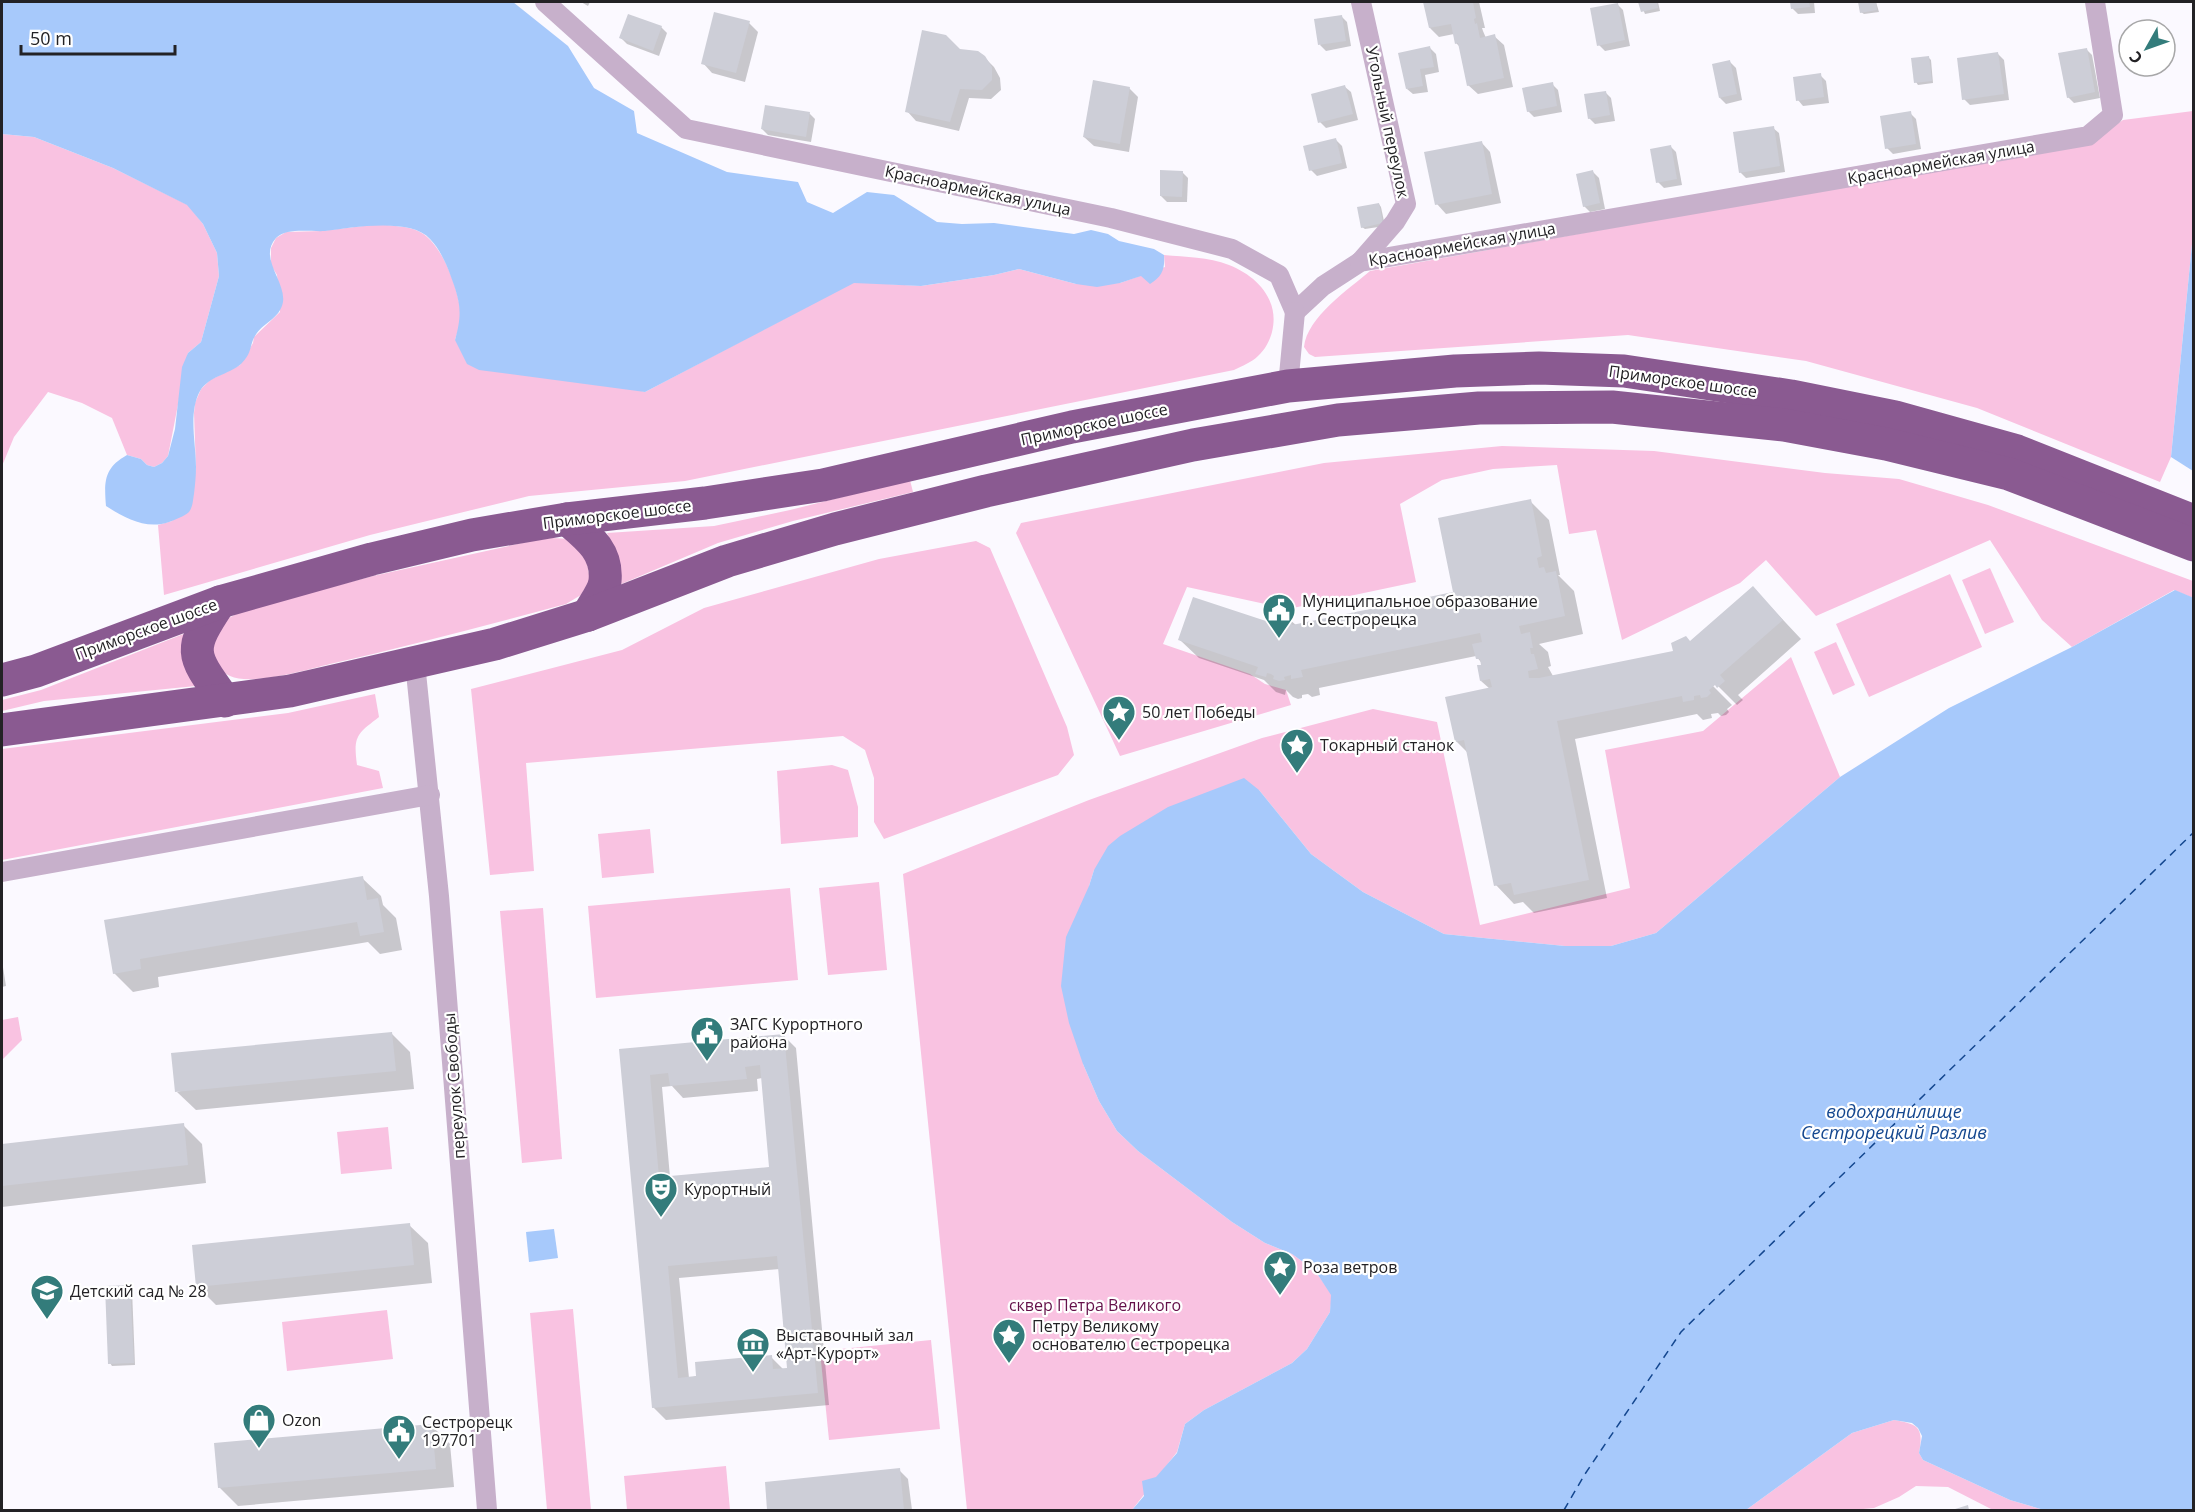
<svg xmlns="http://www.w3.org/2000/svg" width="2195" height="1512" font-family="'Open Sans',sans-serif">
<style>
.green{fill:#f9c2e1}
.water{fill:#a7c9fb}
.shadow{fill:#0003;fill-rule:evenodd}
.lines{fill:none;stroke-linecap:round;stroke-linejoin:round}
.ferry{stroke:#14478f;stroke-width:1.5;stroke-dasharray:8 6;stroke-linecap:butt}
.building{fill:#cdced7;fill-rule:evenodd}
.street{stroke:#c7b0cb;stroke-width:20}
.highway{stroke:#8a5a91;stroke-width:33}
.labels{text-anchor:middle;stroke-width:4.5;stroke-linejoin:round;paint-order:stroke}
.street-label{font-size:16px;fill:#232225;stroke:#fff}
.poi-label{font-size:16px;fill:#232225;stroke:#fff;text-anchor:start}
.park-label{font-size:16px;fill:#64114a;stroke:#fff}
.water-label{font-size:18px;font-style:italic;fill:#14478f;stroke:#fff}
</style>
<rect width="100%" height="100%" fill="#fbf9ff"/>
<g class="green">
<path d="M2193,111V234L2171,457L2160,482L1977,408L1806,361L1628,335L1315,357L1309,354L1304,347C1307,317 1349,289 1370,271L2089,143L2123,120Z"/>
<polygon points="2,134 34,137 113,168 188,205 203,224 217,253 219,276 201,342 188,353 168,456 162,463 154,467 147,465 141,459 127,455 112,418 82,403 48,392 14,437 2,466"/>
<path d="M380,224C392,226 407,226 418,231C442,241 460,292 461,317C461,325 457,333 455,340L645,392L854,282L921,286L994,275L1019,269L1076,284L1120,283L1165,267L1164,255C1186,257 1208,257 1229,265C1257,276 1280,300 1272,332C1270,340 1265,350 1258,356C1252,362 1242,366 1234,370L685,481L529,496L370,535L164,595L158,525L172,521L196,469L194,413L195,403L201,389L210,380L240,365L253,343L254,337L280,312L277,275L271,265V248L276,238L286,232L321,231Z"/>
<polygon points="1502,446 1654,451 1825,473 1899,479 1988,505 2193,581 2193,598 2174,590 2072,647 2042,620 1990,540 1816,616 1766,560 1740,583 1622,640 1596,530 1569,534 1557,465 1493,469 1442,480 1400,504 1416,582 1288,609 1187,587 1163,644 1250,674 1265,684 1286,690 1291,705 1120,756 1016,533 1021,523 1324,463"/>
<polygon points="910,480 913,492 793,521 718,543 619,585 619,560 607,533 714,526 790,510"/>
<path d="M552,538L571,539L585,550L590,580L581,595L566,604C488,625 409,646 330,664C306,670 252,686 230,676C219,672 215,658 210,647L225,620L244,610L373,576L531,541Z"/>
<polygon points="976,541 990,548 1067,727 1074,755 1058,775 884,839 874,822 874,778 865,750 843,736 526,763 534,871 490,875 471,689 622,650 704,608 879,559"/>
<polygon points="1990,568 2014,622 1985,634 1962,580"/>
<polygon points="1950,574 1982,647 1869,697 1836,624"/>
<polygon points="186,633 196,686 44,701 2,711 2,700 41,690"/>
<polygon points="1836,642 1855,685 1833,695 1814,652"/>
<polygon points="1791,657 1840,777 1656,933 1611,946 1565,946 1444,934 1363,892 1311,854 1259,790 1094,870 1089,886 1083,1064 1099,1101 1117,1131 1138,1151 1232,1222 1265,1243 1292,1254 1306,1264 1318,1275 1332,1295 1330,1312 1307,1349 1292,1363 1204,1410 1185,1424 1177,1452 1132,1510 967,1510 903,874 1089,800 1262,738 1373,709 1437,722 1480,925 1630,888 1605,750 1703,731"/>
<path d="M375,694L379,717C357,734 353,736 357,765L379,771L383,788L2,860V749L288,713Z"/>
<polygon points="832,765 848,770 858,807 858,837 781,844 777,771"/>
<polygon points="650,829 654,873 602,878 598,834"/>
<polygon points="879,882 887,970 828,975 819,888"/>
<polygon points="790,888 798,980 596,998 588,906"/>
<polygon points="543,908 562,1159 522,1163 500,911"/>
<polygon points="18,1017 22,1040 2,1060 2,1020"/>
<polygon points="388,1127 392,1169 341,1174 337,1132"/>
<polygon points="573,1309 591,1510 547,1510 530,1313"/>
<polygon points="387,1310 393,1359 287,1371 282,1322"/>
<polygon points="931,1340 940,1429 829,1440 820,1351"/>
<path d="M1894,1420C1918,1424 1924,1427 1919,1453L1923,1460L2010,1500L2044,1510H1993L1948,1487L1916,1486L1899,1497L1874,1508L1852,1510H1746L1852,1433Z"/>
<polygon points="726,1466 730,1510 627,1510 624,1476"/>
</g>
<g class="water">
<path d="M2,2H513L568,46L594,88L634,111L637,133L727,172L798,182L807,202L833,213L867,192L894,195L937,222L962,224L994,223L1074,234L1091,230L1108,234L1119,241L1154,249L1164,255C1165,270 1162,276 1150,284L1141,276L1120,283L1097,287L1076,284L1019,269L994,275L921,286L854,283L645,392L479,370L467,364L455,340C463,312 460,301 450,274C446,263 439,248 430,239C410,217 351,228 325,231C311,232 287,227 276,238C258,258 286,281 283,302C280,319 262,323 255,336C249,346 253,352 241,364C228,375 209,376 200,391C188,413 196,443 196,467C196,476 195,485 194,494C193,499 193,507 189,512C185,516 174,520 169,522C146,530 125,518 106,506C104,481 104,468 127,455L141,459L147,465L154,467L162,463L168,456L175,429L182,367L188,353L201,342L219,276L217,253L203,224L187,205L113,168L34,137L2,134Z"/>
<polygon points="2193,234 2193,471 2171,457"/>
<polygon points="2175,590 2194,598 2193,1510 2044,1510 2010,1500 1923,1460 1919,1453 1922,1436 1918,1428 1912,1423 1894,1420 1852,1433 1746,1510 1132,1510 1144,1496 1142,1481 1156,1477 1177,1453 1185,1424 1204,1410 1292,1363 1307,1349 1330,1312 1331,1295 1318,1275 1306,1264 1292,1254 1265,1243 1232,1222 1138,1151 1117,1131 1099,1101 1083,1064 1069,1023 1061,986 1066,937 1089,886 1094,870 1108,846 1120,836 1168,807 1244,778 1259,790 1311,854 1363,892 1444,934 1565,946 1611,946 1656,933 1840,777 1949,708 2072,647"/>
<polygon points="554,1229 558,1258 529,1262 526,1232"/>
</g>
<g class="shadow">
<polygon points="581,2 590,2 588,6"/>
<polygon points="1424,2 1479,2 1485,28 1482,28 1483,31 1486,38 1494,36 1504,45 1513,87 1478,94 1468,85 1460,47 1456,43 1454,34 1439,37 1430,28"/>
<polygon points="1640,2 1658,2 1660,11 1645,14"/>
<polygon points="1792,2 1814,2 1815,13 1798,14 1793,9"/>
<polygon points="1860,2 1876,2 1879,12 1864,14 1861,12"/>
<polygon points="1617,4 1623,10 1630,46 1605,51 1599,45"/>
<polygon points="1341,16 1347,22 1351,46 1326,51 1320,45"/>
<polygon points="749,23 758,32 745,82 712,73 703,63"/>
<polygon points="661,27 667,33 659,56 627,44 621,38"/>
<polygon points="1430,48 1436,54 1439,72 1425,75 1428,92 1413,94 1407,89"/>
<polygon points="2086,49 2092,55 2100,98 2074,103 2068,97"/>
<polygon points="960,50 984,57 994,67 1000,78 1001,90 991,99 969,98 959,131 916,121 907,111"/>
<polygon points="1998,54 2004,60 2009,100 1970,105 1964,99"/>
<polygon points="1928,57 1931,60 1933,83 1918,85 1916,82"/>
<polygon points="1730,62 1736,68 1742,100 1726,104 1720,98"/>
<polygon points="1820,75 1826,81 1829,103 1803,106 1798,100"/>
<polygon points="1552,84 1558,90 1562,112 1534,117 1528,111"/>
<polygon points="1345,87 1351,92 1358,120 1326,128 1320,122"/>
<polygon points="1129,88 1138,97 1129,152 1094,146 1084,137"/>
<polygon points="1605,92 1611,98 1615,121 1595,124 1589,118"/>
<polygon points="809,113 815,119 811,142 768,135 762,129"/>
<polygon points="1910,113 1916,119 1921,149 1893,154 1887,148"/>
<polygon points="1773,128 1779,133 1785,172 1746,178 1740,172"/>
<polygon points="1336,140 1342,146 1347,168 1317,176 1311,170"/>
<polygon points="1481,142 1490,152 1501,203 1446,214 1437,204"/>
<polygon points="1670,146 1676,152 1682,185 1664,188 1658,182"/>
<polygon points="1182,172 1188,178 1187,202 1167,202 1161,196"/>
<polygon points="1593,172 1599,178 1605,209 1590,212 1584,206"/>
<polygon points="1379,204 1381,207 1385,226 1365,229 1362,227"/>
<polygon points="1530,501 1549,520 1560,575 1558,575 1574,591 1583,634 1539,644 1548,652 1551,666 1548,667 1553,676 1674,652 1691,643 1753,588 1801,639 1738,695 1743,700 1737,705 1713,681 1711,684 1732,705 1727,709 1729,712 1726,715 1721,716 1718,713 1711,714 1712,718 1703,720 1697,714 1575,739 1607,898 1534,913 1523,902 1514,904 1496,885 1469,754 1456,741 1490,689 1481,681 1484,666 1476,656 1319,688 1320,695 1312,697 1308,694 1302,695 1302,698 1298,699 1293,697 1286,690 1285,695 1276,692 1264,680 1199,658 1180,640 1273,625 1290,620 1296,625 1455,593"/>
<polygon points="362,878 381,896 383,905 396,918 402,950 380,954 368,942 158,977 159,987 133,992 114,973 106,921"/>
<polygon points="2,961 6,986 2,987"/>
<polygon points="391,1033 410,1052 414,1089 196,1110 177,1092"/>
<path d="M784,1036L796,1048L829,1405L666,1420L653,1407L620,1051ZM762,1078L771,1168L670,1177L662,1087L672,1086L683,1098L758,1091L757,1079ZM780,1269L789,1369L784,1370L771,1357L689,1378L679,1278Z"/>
<polygon points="183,1125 202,1144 206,1183 2,1207 2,1145"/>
<polygon points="409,1225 428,1243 432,1283 216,1305 197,1286"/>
<polygon points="130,1287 132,1289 135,1365 112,1366 110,1363"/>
<polygon points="432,1426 450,1444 454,1487 238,1506 219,1487"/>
<polygon points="899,1470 908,1479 912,1510 769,1510 766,1483"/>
</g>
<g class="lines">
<polyline class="ferry" points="1564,1510 1585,1474 1681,1332 2194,832"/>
</g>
<g class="building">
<polygon points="1423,2 1473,2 1476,18 1474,19 1475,24 1477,23 1480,38 1495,34 1504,78 1467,86 1458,43 1455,44 1451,24 1429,28"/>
<polygon points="1638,2 1657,2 1658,8 1641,12"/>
<polygon points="1790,2 1809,2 1810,7 1791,9"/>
<polygon points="1858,2 1876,2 1877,10 1860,13"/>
<polygon points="1618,3 1625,40 1597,46 1590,8"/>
<polygon points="714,12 750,21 736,73 701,64"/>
<polygon points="628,14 662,26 653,51 619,38"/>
<polygon points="1342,15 1346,41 1318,45 1314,19"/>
<polygon points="922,30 946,35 960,49 978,51 985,56 992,67 992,80 982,90 960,89 950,122 905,112"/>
<polygon points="1430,46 1434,67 1420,69 1423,86 1406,89 1398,53"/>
<polygon points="2087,48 2095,92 2067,98 2058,53"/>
<polygon points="1998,52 2004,94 1962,100 1957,58"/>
<polygon points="1929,56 1932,81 1914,83 1911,58"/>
<polygon points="1730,60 1737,94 1719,98 1712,64"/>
<polygon points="1821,73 1824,97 1796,101 1793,77"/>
<polygon points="1093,80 1130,87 1120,144 1083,137"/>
<polygon points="1553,82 1557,106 1527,112 1522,88"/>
<polygon points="1345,85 1353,114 1318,123 1311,94"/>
<polygon points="1606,91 1610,115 1588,119 1584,94"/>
<polygon points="765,105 810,112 806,137 761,129"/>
<polygon points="1911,111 1916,144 1885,149 1880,116"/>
<polygon points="1774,126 1780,166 1739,173 1733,132"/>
<polygon points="1336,138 1342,163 1309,171 1303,146"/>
<polygon points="1482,141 1492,194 1435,205 1424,152"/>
<polygon points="1671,145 1677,179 1656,183 1650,149"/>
<polygon points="1160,170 1183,171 1182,197 1160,196"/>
<polygon points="1593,170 1600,203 1583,207 1576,174"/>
<polygon points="1379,203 1383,223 1361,228 1357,207"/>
<polygon points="1531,499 1542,556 1537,558 1539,568 1544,567 1546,573 1556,571 1565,616 1519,626 1521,634 1530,632 1533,648 1530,648 1531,654 1534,654 1538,669 1528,671 1529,678 1539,678 1673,651 1671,643 1686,636 1690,641 1753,586 1783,620 1720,675 1725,681 1717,688 1715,685 1709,690 1711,693 1707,697 1701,698 1700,695 1694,696 1694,700 1683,702 1682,696 1557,721 1589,880 1514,895 1511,883 1494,886 1464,740 1455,742 1445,697 1492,687 1490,679 1480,681 1477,665 1481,665 1480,659 1476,659 1472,644 1482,642 1480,633 1301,670 1303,677 1291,679 1291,675 1284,677 1285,680 1279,681 1273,679 1274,676 1271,674 1267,673 1266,677 1255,674 1258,667 1178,640 1193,597 1272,623 1274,617 1291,618 1292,625 1453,592 1438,518"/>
<polygon points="363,876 367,900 378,898 384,932 360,936 357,922 140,959 141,969 113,974 104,920"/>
<polygon points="392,1032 396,1071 175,1092 171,1053"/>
<path d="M784,1034L818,1393L652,1408L619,1049ZM760,1065L769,1167L659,1177L650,1075L668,1073L670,1086L747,1079L745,1067ZM777,1256L787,1368L773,1369L772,1355L695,1362L696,1376L678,1378L668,1266Z"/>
<polygon points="184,1123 188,1165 2,1186 2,1144"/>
<polygon points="410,1223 414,1265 196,1287 192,1245"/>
<polygon points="130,1285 134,1363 108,1364 105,1286"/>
<polygon points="432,1424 436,1469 218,1488 214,1443"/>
<polygon points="900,1468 904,1510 767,1510 765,1482"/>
<polygon points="1968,1505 1969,1510 1952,1510"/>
</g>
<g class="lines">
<g class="street">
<polyline points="545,2 686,129 1111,218 1232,249 1279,275 1295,312 1323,286 1360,262 2088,136 2113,115 2095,2"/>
<polyline points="1360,262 1395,222 1406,204 1361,2"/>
<polyline points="1288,386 1295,312"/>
<polyline points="415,663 439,896 487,1510"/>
<polyline points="2,872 430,795"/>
</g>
<g class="highway">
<path d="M567,519C587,536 608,551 605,581C604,592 593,605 588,615"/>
<path d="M220,602C187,651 191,654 225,701"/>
<polyline points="2,680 36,671 220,602 372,559 472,535 567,519 705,503 823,485 1072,427 1288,386 1455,371 1539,368 1624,371 1791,396 1895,417 2017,451 2194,521"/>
<polyline points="2,730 290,691 495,644 588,615 727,561 835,529 986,491 1193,445 1338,420 1479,408 1612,407 1784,425 1886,444 2009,474 2194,545"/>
</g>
</g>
<defs>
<symbol id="civic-pin" viewBox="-11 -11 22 30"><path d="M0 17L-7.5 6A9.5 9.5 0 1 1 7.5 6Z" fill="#337c7b" stroke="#fff"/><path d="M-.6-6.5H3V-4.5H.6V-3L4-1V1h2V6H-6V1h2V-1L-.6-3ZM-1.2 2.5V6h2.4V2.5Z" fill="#fff"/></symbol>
<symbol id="sight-pin" viewBox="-11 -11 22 30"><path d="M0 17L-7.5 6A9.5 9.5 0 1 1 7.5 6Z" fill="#337c7b" stroke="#fff"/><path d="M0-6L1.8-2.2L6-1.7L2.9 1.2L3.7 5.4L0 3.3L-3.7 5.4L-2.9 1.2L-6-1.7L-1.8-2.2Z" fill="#fff"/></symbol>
<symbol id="theatre-pin" viewBox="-11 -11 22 30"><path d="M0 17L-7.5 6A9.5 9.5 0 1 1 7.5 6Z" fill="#337c7b" stroke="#fff"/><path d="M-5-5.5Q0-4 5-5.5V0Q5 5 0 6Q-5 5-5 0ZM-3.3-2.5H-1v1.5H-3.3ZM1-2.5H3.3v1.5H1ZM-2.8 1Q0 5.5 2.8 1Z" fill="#fff"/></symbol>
<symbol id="school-pin" viewBox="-11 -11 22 30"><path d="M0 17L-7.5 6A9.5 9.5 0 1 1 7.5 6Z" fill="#337c7b" stroke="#fff"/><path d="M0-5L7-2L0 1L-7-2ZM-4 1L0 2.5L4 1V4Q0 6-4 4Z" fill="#fff"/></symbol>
<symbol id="museum-pin" viewBox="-11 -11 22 30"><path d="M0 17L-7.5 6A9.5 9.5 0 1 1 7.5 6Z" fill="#337c7b" stroke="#fff"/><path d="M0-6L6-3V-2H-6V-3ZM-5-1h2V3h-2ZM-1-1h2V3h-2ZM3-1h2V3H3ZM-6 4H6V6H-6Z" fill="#fff"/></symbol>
<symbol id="shop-pin" viewBox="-11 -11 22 30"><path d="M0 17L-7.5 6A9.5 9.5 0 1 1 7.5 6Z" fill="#337c7b" stroke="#fff"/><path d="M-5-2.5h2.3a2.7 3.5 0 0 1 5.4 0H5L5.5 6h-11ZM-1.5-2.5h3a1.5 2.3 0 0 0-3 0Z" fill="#fff"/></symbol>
</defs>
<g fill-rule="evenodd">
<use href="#civic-pin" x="1260" y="591" width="38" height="52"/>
<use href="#sight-pin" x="1100" y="693" width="38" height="52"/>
<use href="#sight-pin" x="1278" y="726" width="38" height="52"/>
<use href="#civic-pin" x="688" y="1014" width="38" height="52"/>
<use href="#theatre-pin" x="642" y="1170" width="38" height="52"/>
<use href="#sight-pin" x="1261" y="1248" width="38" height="52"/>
<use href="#school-pin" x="28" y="1272" width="38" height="52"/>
<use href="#sight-pin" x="990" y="1316" width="38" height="52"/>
<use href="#museum-pin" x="734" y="1325" width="38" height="52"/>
<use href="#shop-pin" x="240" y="1401" width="38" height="52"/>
<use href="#civic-pin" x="380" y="1412" width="38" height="52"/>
</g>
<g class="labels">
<g class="street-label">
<text transform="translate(1388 122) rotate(78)" y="6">Угольный переулок</text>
<text transform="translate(1941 162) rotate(-10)" y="6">Красноармейская улица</text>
<text transform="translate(978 190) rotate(12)" y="6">Красноармейская улица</text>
<text transform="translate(1462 244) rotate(-10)" y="6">Красноармейская улица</text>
<text transform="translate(1683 381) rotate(8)" y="6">Приморское шоссе</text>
<text transform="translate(1094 424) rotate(-12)" y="6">Приморское шоссе</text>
<text transform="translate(617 514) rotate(-7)" y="6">Приморское шоссе</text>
<text transform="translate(146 629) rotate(-20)" y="6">Приморское шоссе</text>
<text transform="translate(454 1086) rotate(-94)" y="6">переулок Свободы</text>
</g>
<g class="poi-label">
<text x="1302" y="607">Муниципальное образование<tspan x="1302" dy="18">г. Сестрорецка</tspan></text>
<text x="1142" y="718">50 лет Победы</text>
<text x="1320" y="751">Токарный станок</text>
<text x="730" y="1030">ЗАГС Курортного<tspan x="730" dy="18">района</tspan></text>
<text x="684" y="1195">Курортный</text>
<text x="1303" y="1273">Роза ветров</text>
<text x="70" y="1297">Детский сад № 28</text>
<text x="1032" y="1332">Петру Великому<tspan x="1032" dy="18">основателю Сестрорецка</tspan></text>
<text x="776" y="1341">Выставочный зал<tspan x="776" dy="18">«Арт-Курорт»</tspan></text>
<text x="282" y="1426">Ozon</text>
<text x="422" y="1428">Сестрорецк<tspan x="422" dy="18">197701</tspan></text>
</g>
<g class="park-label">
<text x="1095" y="1311">сквер Петра Великого</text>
</g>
<g class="water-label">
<text x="1894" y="1118">водохранилище<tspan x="1894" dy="21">Сестрорецкий Разлив</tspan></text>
</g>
</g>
<rect width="2195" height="1512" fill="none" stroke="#232225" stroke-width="6"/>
<g transform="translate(2147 48) rotate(230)"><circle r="28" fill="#ffffff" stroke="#a7a7a8" stroke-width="1.5"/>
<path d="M0-4.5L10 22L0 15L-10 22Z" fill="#337c7b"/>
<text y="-9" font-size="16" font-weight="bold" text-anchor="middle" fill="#232225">С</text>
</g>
<path d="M21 45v9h154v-9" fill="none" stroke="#232225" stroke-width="3"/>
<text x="30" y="45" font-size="18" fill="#232225" stroke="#ffffff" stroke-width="4.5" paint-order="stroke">50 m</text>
</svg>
